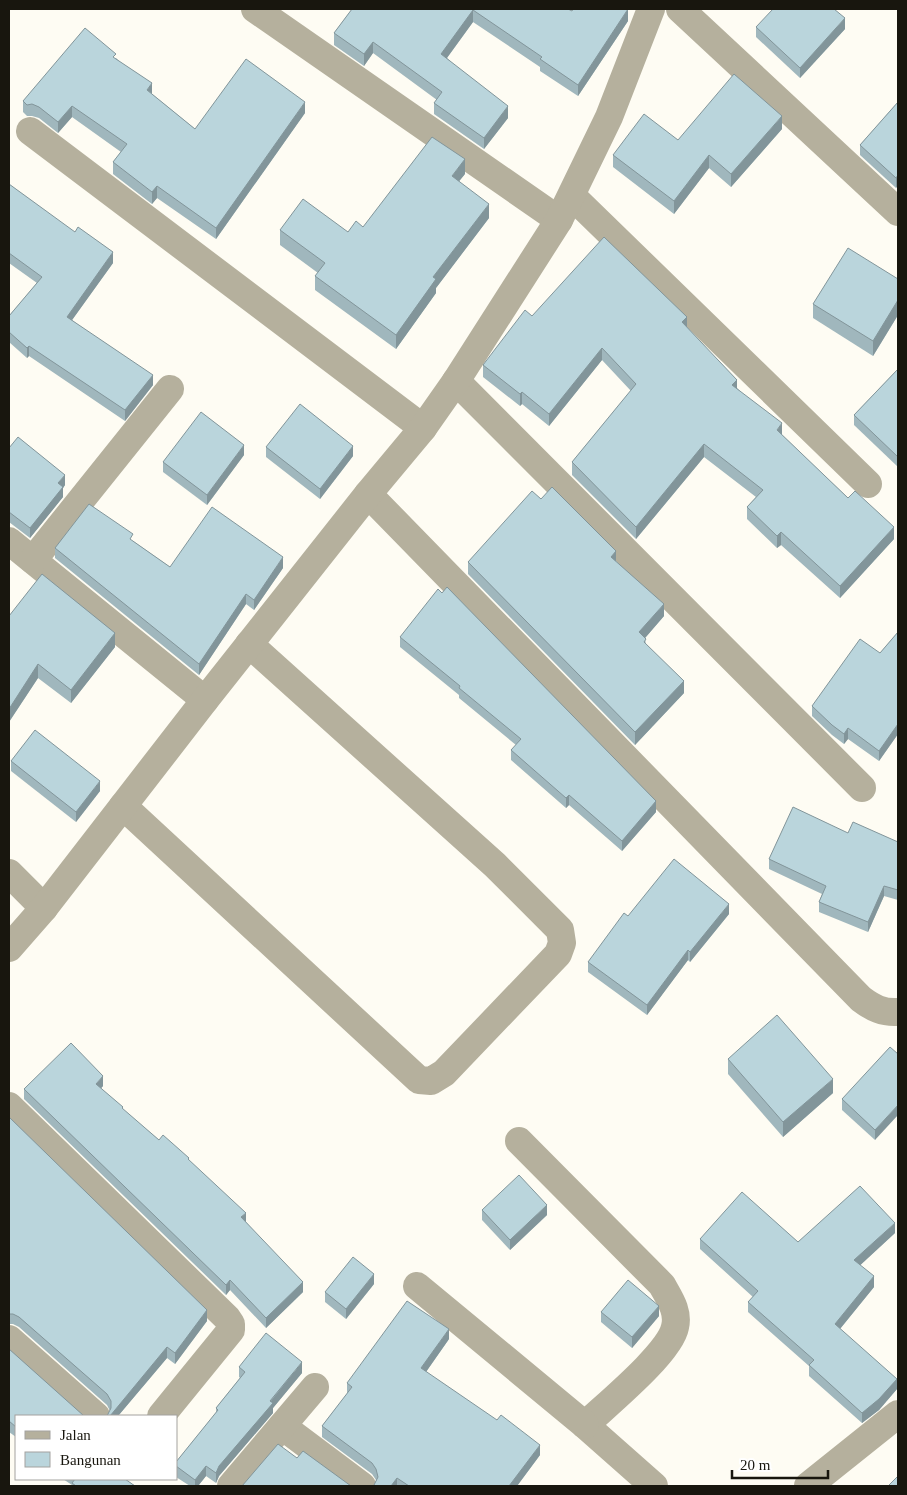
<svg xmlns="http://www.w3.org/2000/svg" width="907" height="1495" font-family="'Times New Roman',serif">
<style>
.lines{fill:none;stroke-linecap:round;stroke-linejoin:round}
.minor{stroke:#b5b09d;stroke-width:28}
.wall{fill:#a0b7bd}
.shaded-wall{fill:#82959a}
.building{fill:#bad5dc;stroke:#82959a}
</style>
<rect width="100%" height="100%" fill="#fefcf3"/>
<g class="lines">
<g class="minor">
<polyline points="255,9 559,220"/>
<polyline points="680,9 898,212"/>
<polyline points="30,131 423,428"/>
<polyline points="572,196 868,484"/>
<polyline points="456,381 862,788"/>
<path d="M368,494L861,999C873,1008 883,1013 898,1012"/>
<polyline points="9,541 205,700"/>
<polyline points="33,560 170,389"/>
<polyline points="123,806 419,1080 431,1081 444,1073 558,954 562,943 560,930 495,865 249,644"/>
<polyline points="9,873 44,908"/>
<polyline points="9,948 44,908 205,700 368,494 423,428 456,381 559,220 609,117 651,9"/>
<polyline points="9,1106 227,1318 231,1324 231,1330 161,1416"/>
<path d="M519,1141L662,1285C669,1298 679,1311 675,1327C670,1353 606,1405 585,1425L654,1486"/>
<polyline points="417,1286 585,1425"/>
<polyline points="9,1339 96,1416"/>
<polyline points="282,1426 362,1486"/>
<polyline points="231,1486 315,1387"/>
<polyline points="808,1486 898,1414"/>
</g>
</g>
<g class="wall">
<polygon points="352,9 572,11 628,21 578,96 540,71 540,67 473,22 447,58 508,118 484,149 434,114 434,103 437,100 373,53 364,66 334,45 334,33"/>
<polygon points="756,27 845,29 800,78 756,37"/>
<polygon points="116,58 152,94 195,129 305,113 216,239 157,198 152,204 113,174 113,162 121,152 72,117 58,133 39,118 32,116 27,116 23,112 23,101"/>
<polygon points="898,102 898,185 896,188 860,155 860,145"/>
<polygon points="782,129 731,187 709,168 674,214 613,167 613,155 678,140"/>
<polygon points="465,174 459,181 489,218 436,288 436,293 396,349 315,290 315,276 318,273 280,245 280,230 348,232 363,227"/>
<polygon points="9,184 113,263 72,320 153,385 125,421 29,356 27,358 9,342 9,316 37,283 9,263"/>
<polygon points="898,279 898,315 873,356 813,318 813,304"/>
<polygon points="532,316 687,327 737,388 782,435 848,498 894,539 840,598 781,545 777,548 747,519 747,507 756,497 704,457 636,539 572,475 572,462 631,391 602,360 549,426 522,404 520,406 483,377 483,365"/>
<polygon points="898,369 898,467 854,425 854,415"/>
<polygon points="266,447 353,456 320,499 266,457"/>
<polygon points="9,448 65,485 63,488 63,497 30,538 9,522"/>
<polygon points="244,455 207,505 163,472 163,462"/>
<polygon points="541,499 616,561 664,616 645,638 646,645 684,693 635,745 468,574 468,562"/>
<polygon points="133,541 170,567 283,568 254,610 246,604 199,675 55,558 55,548"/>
<polygon points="9,616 115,647 71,703 38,678 9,722"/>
<polygon points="898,632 898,734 879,761 848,739 844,744 832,735 812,716 812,706 880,653"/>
<polygon points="400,637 656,812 622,851 569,805 566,808 511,760 511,750 516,745 459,698 459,695 400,647"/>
<polygon points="11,761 100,791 76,822 11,771"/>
<polygon points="848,833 898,842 898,900 884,896 868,932 819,912 819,902 822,894 769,869 769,859"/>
<polygon points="729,914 690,962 688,960 647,1015 588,972 588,962 628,916"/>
<polygon points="898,1054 875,1140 842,1110 842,1099"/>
<polygon points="728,1059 833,1093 783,1137 728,1074"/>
<polygon points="103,1086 101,1088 123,1110 159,1140 189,1161 246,1222 303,1292 266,1328 230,1290 226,1295 24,1099 24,1089"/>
<polygon points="9,1117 207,1321 175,1364 167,1358 118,1416 107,1416 110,1411 107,1405 19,1327 13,1324 9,1324"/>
<polygon points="482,1210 547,1215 510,1250 482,1220"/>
<polygon points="895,1233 860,1265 874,1287 840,1329 897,1389 879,1410 862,1423 809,1376 809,1366 748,1312 748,1302 753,1297 700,1249 700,1239 798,1242"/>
<polygon points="374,1284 346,1319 325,1302 325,1292"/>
<polygon points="601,1312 659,1316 632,1348 601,1322"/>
<polygon points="449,1339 426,1372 540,1455 517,1486 373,1486 374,1485 376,1480 372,1474 322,1437 322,1426 347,1394 347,1383"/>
<polygon points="9,1349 16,1416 16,1437 9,1432"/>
<polygon points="239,1367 302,1373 273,1408 273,1413 219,1476 216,1483 206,1476 198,1486 190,1486 176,1477 176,1462 216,1413 216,1408 240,1378 239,1377"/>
<polygon points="63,1479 125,1479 135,1486 72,1486 72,1485"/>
</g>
<g class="shaded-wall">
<polygon points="628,9 628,21 578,96 578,85"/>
<polygon points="473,10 473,22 441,66 441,54"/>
<polygon points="845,18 845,29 800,78 800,68"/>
<polygon points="373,42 373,53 364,66 364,54"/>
<polygon points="152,83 152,94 147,90"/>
<polygon points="305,102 305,113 216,239 216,228"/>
<polygon points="72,106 72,117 58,133 58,122"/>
<polygon points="508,106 508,118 484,149 484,138"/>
<polygon points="782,116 782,129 731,187 731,174"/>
<polygon points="709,155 709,168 674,214 674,201"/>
<polygon points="465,159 465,174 452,190 452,176"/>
<polygon points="898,175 898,185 896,188 896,178"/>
<polygon points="157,186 157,198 152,204 152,192"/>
<polygon points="489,204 489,218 436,288 436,293 396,349 396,335 433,277"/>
<polygon points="113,252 113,263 67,327 67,317"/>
<polygon points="898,300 898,315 873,356 873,341"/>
<polygon points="687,317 687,329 682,322"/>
<polygon points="29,346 29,356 27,358 27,348"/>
<polygon points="602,348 602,360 549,426 549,414"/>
<polygon points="153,375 153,385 125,421 125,410"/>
<polygon points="737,380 737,393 732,385"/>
<polygon points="522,392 522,404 520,406 520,394"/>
<polygon points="782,423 782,436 777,430"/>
<polygon points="704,444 704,457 636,539 636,527"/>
<polygon points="244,445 244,455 207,505 207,495"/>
<polygon points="353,446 353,456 320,499 320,489"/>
<polygon points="65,475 65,485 63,488 63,497 30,538 30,528 58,483"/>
<polygon points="894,527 894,539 840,598 840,586"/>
<polygon points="781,532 781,545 777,548 777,536"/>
<polygon points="616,551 616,563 611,557"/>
<polygon points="283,557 283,568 254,610 254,600"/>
<polygon points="246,594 246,604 199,675 199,664"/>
<polygon points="664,604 664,616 639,645 639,632"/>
<polygon points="115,633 115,647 71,703 71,690"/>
<polygon points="38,664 38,678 9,722 9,709"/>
<polygon points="684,681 684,693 635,745 635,732"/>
<polygon points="898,724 898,734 879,761 879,751"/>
<polygon points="848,728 848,739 844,744 844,734"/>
<polygon points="100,781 100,791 76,822 76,812"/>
<polygon points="569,795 569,805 566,808 566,798"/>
<polygon points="656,801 656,812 622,851 622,841"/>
<polygon points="884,886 884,896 868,932 868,922"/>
<polygon points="729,904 729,914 690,962 690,952"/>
<polygon points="688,950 688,960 647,1015 647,1005"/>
<polygon points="103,1076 103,1086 96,1094 96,1084"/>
<polygon points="833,1079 833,1093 783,1137 783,1122"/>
<polygon points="898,1105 898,1115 875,1140 875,1130"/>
<polygon points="547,1205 547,1215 510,1250 510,1240"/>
<polygon points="246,1213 246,1223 241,1217"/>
<polygon points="895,1223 895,1233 854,1271 854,1260"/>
<polygon points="374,1274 374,1284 346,1319 346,1309"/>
<polygon points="874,1276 874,1287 835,1335 835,1324"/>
<polygon points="230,1280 230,1290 226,1295 226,1285"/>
<polygon points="303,1282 303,1292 266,1328 266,1318"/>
<polygon points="659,1306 659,1316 632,1348 632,1337"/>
<polygon points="207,1310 207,1321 175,1364 175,1353"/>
<polygon points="449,1329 449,1339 421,1379 421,1368"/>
<polygon points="167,1347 167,1358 118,1416 110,1416"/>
<polygon points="302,1362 302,1373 273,1408 273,1413 219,1476 216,1483 216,1473 219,1466"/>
<polygon points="897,1379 897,1389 879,1410 862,1423 862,1413"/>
<polygon points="540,1445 540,1455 517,1486 509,1486"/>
<polygon points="206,1466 206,1476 198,1486 195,1486 195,1480"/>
<polygon points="397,1478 397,1486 391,1486"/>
</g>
<g class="building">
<polygon points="352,9 568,9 572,11 573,9 628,9 578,85 540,59 542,57 473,10 441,54 508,106 484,138 434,103 442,92 373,42 364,54 334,33"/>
<polygon points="773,9 834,9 845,18 800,68 756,27"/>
<polygon points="85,28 116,54 113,57 152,83 147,90 195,129 246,59 305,102 216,228 157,186 152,192 113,162 127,144 72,106 58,122 39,107 32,104 27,105 23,101"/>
<polygon points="734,74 782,116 731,174 709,155 674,201 613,155 644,114 678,140"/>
<polygon points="898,102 898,175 896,178 860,145"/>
<polygon points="432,137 465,159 452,176 489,204 433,277 436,279 396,335 315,276 325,263 280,230 303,199 348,232 356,221 363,227"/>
<polygon points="9,184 75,232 78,227 113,252 67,317 153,375 125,410 29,346 27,348 9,332 9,316 42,277 9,253"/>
<polygon points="604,237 687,317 682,322 737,380 732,385 782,423 777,430 848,498 855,491 894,527 840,586 781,532 777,536 747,507 763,490 704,444 636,527 572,462 636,384 602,348 549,414 522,392 520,394 483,365 525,310 532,316"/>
<polygon points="848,248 898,279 898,300 873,341 813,304"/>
<polygon points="898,369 898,457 854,415"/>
<polygon points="300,404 353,446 320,489 266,447"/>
<polygon points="201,412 244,445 207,495 163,462"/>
<polygon points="18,437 65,475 58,483 63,487 30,528 9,512 9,448"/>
<polygon points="552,487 616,551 611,557 664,604 639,632 646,639 644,642 684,681 635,732 468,562 532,491 541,499"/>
<polygon points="89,504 133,534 130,539 170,567 212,507 283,557 254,600 246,594 199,664 55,548"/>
<polygon points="42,574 115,633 71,690 38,664 9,709 9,616"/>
<polygon points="447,587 656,801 622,841 569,795 566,798 511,750 521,739 459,688 460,686 400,637 438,589 442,593"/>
<polygon points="898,632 898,724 879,751 848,728 844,734 832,725 812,706 860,639 880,653"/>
<polygon points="35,730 100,781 76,812 11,761"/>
<polygon points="793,807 848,833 853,822 898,842 898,890 884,886 868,922 819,902 826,886 769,859"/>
<polygon points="674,859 729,904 690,952 688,950 647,1005 588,962 624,913 628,916"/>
<polygon points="777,1015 833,1079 783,1122 728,1059"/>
<polygon points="71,1043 103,1076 96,1084 123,1107 122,1108 159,1140 163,1135 189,1158 188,1159 246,1213 241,1217 303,1282 266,1318 230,1280 226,1285 24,1089"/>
<polygon points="890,1047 898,1054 898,1105 875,1130 842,1099"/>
<polygon points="9,1117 207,1310 175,1353 167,1347 110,1416 107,1416 111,1408 111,1401 107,1394 19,1317 13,1314 9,1314"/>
<polygon points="519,1175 547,1205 510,1240 482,1210"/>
<polygon points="860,1186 895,1223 854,1260 874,1276 835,1324 897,1379 879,1399 862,1413 809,1365 814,1360 748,1302 758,1291 700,1239 742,1192 798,1242"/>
<polygon points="353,1257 374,1274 346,1309 325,1292"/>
<polygon points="628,1280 659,1306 632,1337 601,1312"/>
<polygon points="407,1301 449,1329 421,1368 497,1420 501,1415 540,1445 509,1486 409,1486 397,1478 391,1486 373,1486 374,1485 378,1477 376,1469 372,1463 322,1426 352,1387 347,1383"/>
<polygon points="266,1333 302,1362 270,1401 273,1403 219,1466 216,1473 206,1466 195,1480 176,1466 176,1462 218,1410 216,1408 245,1372 239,1367"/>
<polygon points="9,1349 84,1416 16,1416 16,1427 9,1421 10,1420 9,1419"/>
<polygon points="278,1444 297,1458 303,1451 351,1486 242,1486"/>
<polygon points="898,1476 898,1486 888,1486"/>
<polygon points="75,1479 125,1479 135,1486 76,1486 72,1483"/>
</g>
<rect width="907" height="1495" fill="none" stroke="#18160e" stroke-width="20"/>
<rect x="15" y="1415" width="162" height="65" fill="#ffffff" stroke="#a3a29f"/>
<rect x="25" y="1431" width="25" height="8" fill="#b5b09d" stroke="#a3a29f"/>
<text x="60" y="1440" font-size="15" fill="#18160e">Jalan</text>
<rect x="25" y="1452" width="25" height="15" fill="#bad5dc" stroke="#a3a29f"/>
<text x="60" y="1465" font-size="15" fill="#18160e">Bangunan</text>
<path d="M732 1470v8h96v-8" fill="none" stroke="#18160e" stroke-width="2.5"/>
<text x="740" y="1470" font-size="15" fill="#18160e" stroke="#ffffff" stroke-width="4" paint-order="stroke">20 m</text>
</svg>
